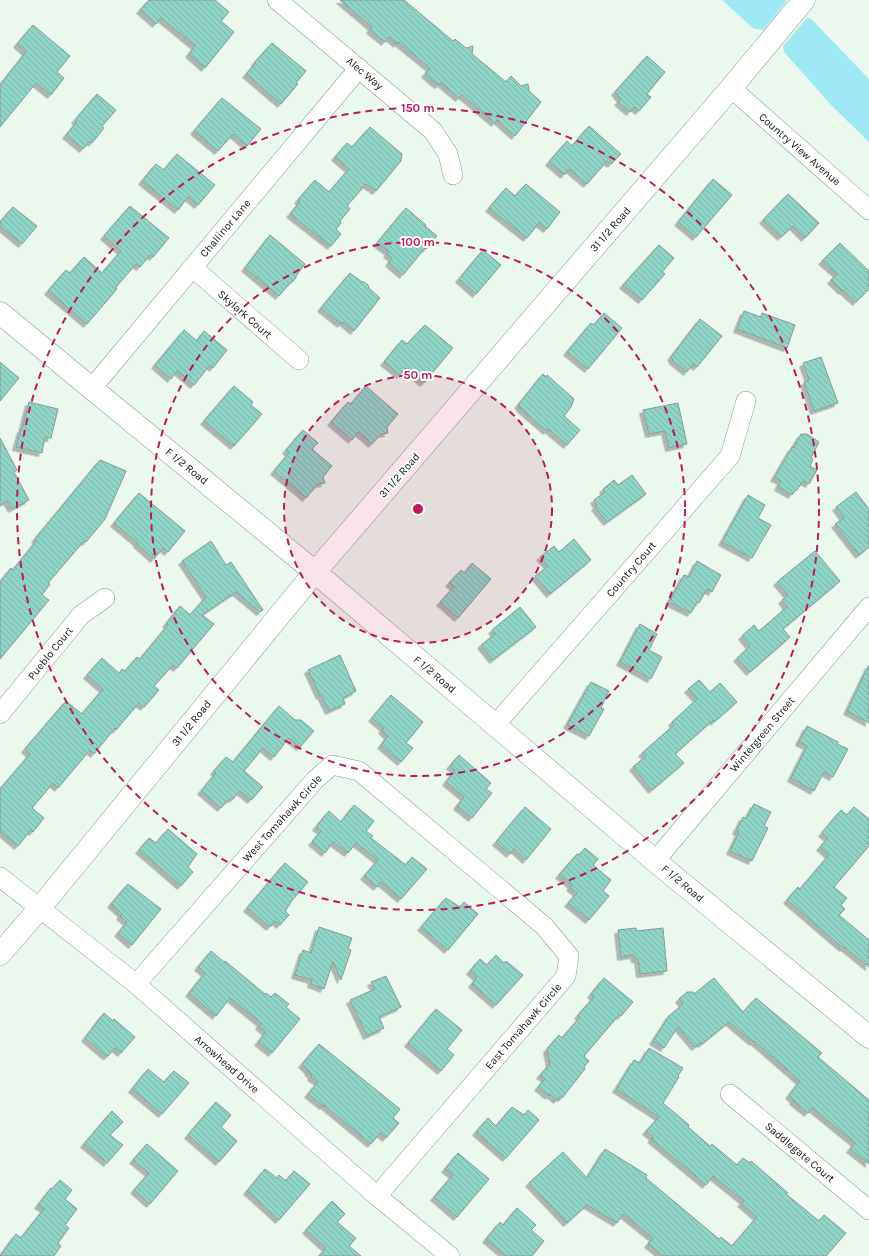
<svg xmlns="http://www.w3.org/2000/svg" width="869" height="1256" font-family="Karla,sans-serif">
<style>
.water{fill:#9ee9f3}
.pier{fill:#eaf8ee}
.building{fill:url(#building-back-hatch);stroke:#899a96;filter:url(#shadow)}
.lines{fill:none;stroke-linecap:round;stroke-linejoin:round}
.minor-casing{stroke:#8d9a91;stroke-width:20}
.tertiary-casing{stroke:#8d9a91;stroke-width:23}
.minor{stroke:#fff;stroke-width:19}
.tertiary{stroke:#fff;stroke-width:22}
.ring{fill:none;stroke:#c2185b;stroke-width:2;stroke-dasharray:7 5}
.labels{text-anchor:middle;stroke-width:4;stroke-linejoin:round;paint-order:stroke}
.street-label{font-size:11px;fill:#121713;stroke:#fff}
.centre{fill:#c2185b;stroke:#fff;stroke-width:2}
.ring-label{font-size:12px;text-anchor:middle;font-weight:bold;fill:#c2185b;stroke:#fff;stroke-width:4;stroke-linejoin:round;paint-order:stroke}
</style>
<defs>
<pattern id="building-back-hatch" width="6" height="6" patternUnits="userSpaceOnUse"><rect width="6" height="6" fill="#8ed5c7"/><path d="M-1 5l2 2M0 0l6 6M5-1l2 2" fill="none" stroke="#79b6aa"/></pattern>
<filter id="shadow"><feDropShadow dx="-3.5" dy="3.5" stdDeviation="0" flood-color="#0004"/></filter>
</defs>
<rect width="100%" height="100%" fill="#eaf8ee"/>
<polygon class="water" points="722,0 793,0 869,79 869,142 831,105 785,53 752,27"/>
<polygon class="pier" points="786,0 796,0 816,20 807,18 783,46 785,56 750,28 763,30 786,2"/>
<g class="building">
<polygon points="149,0 215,0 229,12 221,21 234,32 205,68 189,54 195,46 161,18 156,24 140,10"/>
<polygon points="340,0 404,0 453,41 455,39 466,48 473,46 472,54 506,82 511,76 521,86 528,84 529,91 541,102 515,136 497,120 495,123 462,95 459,98 441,83 438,85 425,74 430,68 398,42 397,44 389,37 385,42 370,30 372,27"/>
<polygon points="33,25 70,56 57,72 64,78 51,95 36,83 0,127 0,85 26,52 17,44"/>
<polygon points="272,43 306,71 296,83 298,84 281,104 246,74 255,64 255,62"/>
<polygon points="647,56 665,72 647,94 651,97 639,111 634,107 630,112 618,102 621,99 617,95 618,94 615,92"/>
<polygon points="97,94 116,110 102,126 104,128 92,143 90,141 83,149 66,135 77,122 75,120"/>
<polygon points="222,98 261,129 247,146 233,134 218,151 194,131"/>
<polygon points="589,126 621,154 611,164 607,161 587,184 569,169 564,175 549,162 567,141 572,146"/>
<polygon points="370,127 402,154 401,161 376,191 366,184 347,206 350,209 340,221 341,223 336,229 341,234 331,246 290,214 300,202 298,200 315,180 329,192 349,169 335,157 347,143 352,147"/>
<polygon points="177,154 215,185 198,205 188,197 178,210 142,181 156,164 164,170"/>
<polygon points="713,179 732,195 696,237 678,222"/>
<polygon points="526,184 560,212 547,229 539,223 527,238 489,208 506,188 515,196"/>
<polygon points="788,194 819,223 805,238 793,226 781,237 763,220"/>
<polygon points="130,206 169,238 153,257 150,255 140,267 136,264 116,287 117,289 87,324 48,291 66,270 70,273 84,257 102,273 121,251 104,236"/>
<polygon points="13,207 37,226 22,244 0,226 0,222"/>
<polygon points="406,208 426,225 425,226 437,236 426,249 425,248 403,275 389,263 392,258 387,254 389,252 377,243"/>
<polygon points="270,235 305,264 296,276 296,278 292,282 290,283 279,296 245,268"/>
<polygon points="840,243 869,271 869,289 856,302 843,290 842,291 831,280 837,274 822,261"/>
<polygon points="659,245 674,258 662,272 665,274 642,300 623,285"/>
<polygon points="483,250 501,265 476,294 459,279"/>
<polygon points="350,273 362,282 364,282 368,285 369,288 380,298 354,331 343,322 341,324 321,308"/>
<polygon points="744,311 761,317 762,313 795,325 787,348 737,329"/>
<polygon points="604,313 622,328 588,369 567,352 591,323 594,325"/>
<polygon points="700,319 722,336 697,367 693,364 687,372 672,360 673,359 671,357"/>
<polygon points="425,325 453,348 424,383 405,368 400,375 384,362 402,340 407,344"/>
<polygon points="184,330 197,341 204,331 227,350 213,368 210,365 194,385 177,371 171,379 155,365"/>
<polygon points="821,357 838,403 814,411 804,382 809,380 803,363"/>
<polygon points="0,362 19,378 0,401"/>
<polygon points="543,374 546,377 547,375 574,399 571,407 564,416 580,430 567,445 548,429 547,431 520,408 520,407 518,405"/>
<polygon points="234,386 253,402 251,405 262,414 234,446 204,421"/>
<polygon points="366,386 398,414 387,427 388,433 381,434 372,444 358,432 352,440 331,422 348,402 351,404"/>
<polygon points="29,402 58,409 51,438 45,437 42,453 16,447 21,429 22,429"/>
<polygon points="678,403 687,444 669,448 665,431 649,434 643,410"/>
<polygon points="303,430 318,443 312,449 332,466 323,477 325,483 318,484 306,498 274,471 289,453 286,450"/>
<polygon points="801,434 807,434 819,442 811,458 813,459 810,466 817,470 809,484 803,481 797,490 795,490 792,495 778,487 781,481 774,478 792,447 793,448"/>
<polygon points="0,438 17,470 14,472 29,500 12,509 7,501 0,505"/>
<polygon points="100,460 126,471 105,519 86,542 84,541 48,583 50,584 42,595 49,600 0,659 0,582 11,568 13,570 37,540 35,539"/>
<polygon points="632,475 646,494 607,522 595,507 597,505 594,500 605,492 603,489 614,480 618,485"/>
<polygon points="856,492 869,509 869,547 859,555 835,524 844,518 836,507"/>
<polygon points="139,493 185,531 168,552 163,548 154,559 137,544 138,543 114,523"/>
<polygon points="748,495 765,505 758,518 771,525 752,558 722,542"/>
<polygon points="574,539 591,560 550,594 535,576 548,566 540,557 554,546 559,552"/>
<polygon points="211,541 226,565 231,562 263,610 260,612 236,592 202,615 214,624 177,668 173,665 154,686 159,690 144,707 139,703 116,730 115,728 94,754 90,750 58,788 53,783 32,808 44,818 33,832 31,830 18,846 0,831 0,789 30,754 25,749 66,701 82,714 103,689 87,675 102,658 119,673 122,669 125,671 137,657 140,659 168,625 166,624 180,606 190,615 206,597 182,561"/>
<polygon points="815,551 840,581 783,629 790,637 750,672 737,658 750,646 742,636 754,625 759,631 787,607 782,600 788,595 777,582"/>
<polygon points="697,561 721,575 712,592 707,589 699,603 697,602 691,613 669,602 684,575 689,577"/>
<polygon points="472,563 491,579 458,618 440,602 454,587 449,583 461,570 465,573"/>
<polygon points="520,607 536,627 493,660 481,645 495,634 492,630"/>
<polygon points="640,624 657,634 649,650 662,657 651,679 620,662"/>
<polygon points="340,655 356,691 343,698 345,704 329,711 321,695 320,696 308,670"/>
<polygon points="869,665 869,723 847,711"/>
<polygon points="699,680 710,692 720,683 737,702 714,722 713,720 675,754 684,763 652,790 633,767 646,756 642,753 674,725 672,722 697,699 688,689"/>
<polygon points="591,682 609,691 601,708 604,709 589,736 567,725"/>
<polygon points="391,695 423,722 406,743 413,748 401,762 381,745 388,736 382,730 384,728 372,718"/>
<polygon points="279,706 295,720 301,720 314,731 300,747 289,738 274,757 263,748 244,771 263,787 251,800 240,791 233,799 232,798 229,800 228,800 221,808 201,791 216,773 214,771 226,757 233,762"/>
<polygon points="807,726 838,742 837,744 848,749 833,777 824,772 814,791 791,778 807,746 799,742"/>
<polygon points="459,755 491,783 486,789 492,793 472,818 457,806 464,797 446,782 455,770 450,766"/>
<polygon points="754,804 771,812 764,826 768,828 752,861 730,851 739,832 736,831 743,817 746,819"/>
<polygon points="354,805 374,821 366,831 373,836 371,838 406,865 412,857 427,869 401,899 381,882 377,887 364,876 378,860 356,843 348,853 333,842 325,853 312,842 321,831 316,827 329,811 341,822"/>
<polygon points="525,807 551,829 526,860 514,849 510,854 496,842"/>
<polygon points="854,807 869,819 869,846 834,887 847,898 841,905 845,909 839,915 869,940 869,967 844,947 843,948 787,900 798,887 800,889 829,855 820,847 828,838 822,833 841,810 847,815"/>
<polygon points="168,829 197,854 188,867 193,872 181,886 139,850 149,838 156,843"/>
<polygon points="585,848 598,859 593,865 611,880 603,891 609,896 589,920 568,903 577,893 570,887 572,885 559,875 577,854 579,855"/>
<polygon points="285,863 308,882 290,903 290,904 285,911 289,915 280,925 275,921 270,927 247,908"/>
<polygon points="128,884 161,909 132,945 118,933 127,922 120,916 122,914 111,904"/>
<polygon points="446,898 460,907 464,902 478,914 448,950 421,927"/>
<polygon points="319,927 352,938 348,949 351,950 341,980 333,962 324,989 311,984 312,980 295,975 303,950 311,953"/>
<polygon points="636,928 636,931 663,928 667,971 640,974 638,959 635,959 634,955 621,957 618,930"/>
<polygon points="211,951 224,962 225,961 265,994 266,993 271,997 275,993 289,1004 286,1007 300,1019 272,1053 258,1042 266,1032 259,1026 261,1023 230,998 216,1016 189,993 205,973 198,967"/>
<polygon points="496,955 504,963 506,961 523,975 496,1005 472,984 477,977 470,971 480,959 487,965"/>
<polygon points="386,976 401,1007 379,1017 384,1028 367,1036 350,1000 375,989 371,982"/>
<polygon points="604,978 633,1002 621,1016 619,1015 584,1056 589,1061 584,1067 585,1069 562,1098 560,1097 557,1100 550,1094 549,1096 538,1087 545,1079 540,1075 550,1064 547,1049 559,1035 562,1038 580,1017 578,1015 594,997 591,994"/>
<polygon points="714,978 743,1012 756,998 822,1053 818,1057 869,1100 869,1164 850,1149 855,1143 812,1108 808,1113 793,1101 794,1100 789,1095 800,1081 754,1041 753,1042 729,1022 702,1044 701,1043 695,1047 678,1027 664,1048 653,1041 669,1016 683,1004 679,999 687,992 693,992 694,994"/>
<polygon points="436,1009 462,1030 447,1049 454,1055 441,1071 408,1043"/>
<polygon points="104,1013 113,1021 114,1019 135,1037 121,1053 115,1048 108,1056 106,1056 85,1038"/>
<polygon points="319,1044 400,1109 393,1118 399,1123 386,1138 380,1133 371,1144 324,1105 323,1106 308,1094 318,1082 311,1077 312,1075 308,1072 309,1071 302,1064"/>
<polygon points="649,1048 683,1068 678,1076 679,1077 663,1103 689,1125 688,1127 710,1146 712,1144 737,1165 743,1158 750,1163 751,1161 788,1193 786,1194 819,1221 824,1215 846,1233 826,1256 663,1256 648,1244 653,1238 623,1214 617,1223 587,1205 567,1223 529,1183 563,1152 587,1178 605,1149 647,1175 646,1178 719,1239 721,1237 732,1246 757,1217 741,1203 744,1201 713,1176 706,1185 651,1139 653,1137 646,1131 659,1117 616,1089 634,1060 640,1063"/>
<polygon points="148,1069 164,1082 174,1071 189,1083 162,1114 132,1089"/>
<polygon points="216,1102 231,1115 221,1127 237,1141 219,1162 188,1135"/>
<polygon points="512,1107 524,1115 528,1110 539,1120 506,1158 476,1132 488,1118 496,1126"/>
<polygon points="112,1111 123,1122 110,1135 123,1145 107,1163 84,1144"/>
<polygon points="147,1144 178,1171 150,1204 134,1190 149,1173 133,1160"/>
<polygon points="458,1153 489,1179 457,1217 434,1197 453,1175 445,1169"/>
<polygon points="265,1169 277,1178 279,1175 286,1181 294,1171 310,1184 279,1220 247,1191"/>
<polygon points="60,1180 72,1190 65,1199 77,1209 65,1225 69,1228 58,1243 61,1246 54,1256 0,1256 16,1234 21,1238 44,1209 38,1205 51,1188 52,1189"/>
<polygon points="332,1201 345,1214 337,1222 356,1238 349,1246 361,1256 319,1256 326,1248 306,1230"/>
<polygon points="517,1208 536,1225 531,1230 544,1241 532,1256 506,1256 486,1239 500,1222 503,1225"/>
</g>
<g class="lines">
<defs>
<g id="minor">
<polyline points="277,0 433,131 448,154 453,175"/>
<polyline points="731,88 869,210"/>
<polyline points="192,267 299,360"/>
<polyline points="92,388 359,68"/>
<polyline points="0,714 81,615 105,598"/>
<polyline points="495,725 730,456 746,401"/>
<polyline points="655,861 869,607"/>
<polyline points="0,877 136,984 377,1196 450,1256"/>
<polyline points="136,984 315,780 332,765 359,771 544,926 569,956 566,976 377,1196"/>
<polyline points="730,1094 869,1210"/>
</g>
<g id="tertiary">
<polyline points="0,313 315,572 655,861 869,1037"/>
<polyline points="0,954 39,909 315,572 731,88 804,0"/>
</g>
</defs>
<use href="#minor" class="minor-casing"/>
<use href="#tertiary" class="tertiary-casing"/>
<use href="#minor" class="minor"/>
<use href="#tertiary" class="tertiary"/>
</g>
<circle cx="418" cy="509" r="134" fill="#c2185b" fill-opacity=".12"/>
<g class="ring">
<circle cx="418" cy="509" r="134"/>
<circle cx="418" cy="509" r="267"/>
<circle cx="418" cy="509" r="401"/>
</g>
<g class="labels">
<g class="street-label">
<text transform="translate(365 73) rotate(40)" y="4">Alec Way</text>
<text transform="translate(800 149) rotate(41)" y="4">Country View Avenue</text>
<text transform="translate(225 228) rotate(-50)" y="4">Challinor Lane</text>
<text transform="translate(610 229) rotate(-49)" y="4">31 1/2 Road</text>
<text transform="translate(245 314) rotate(41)" y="4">Skylark Court</text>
<text transform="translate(187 466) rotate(39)" y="4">F 1/2 Road</text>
<text transform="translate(399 475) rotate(-49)" y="4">31 1/2 Road</text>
<text transform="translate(631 569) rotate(-49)" y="4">Country Court</text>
<text transform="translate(50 653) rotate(-51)" y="4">Pueblo Court</text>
<text transform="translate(435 674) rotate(40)" y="4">F 1/2 Road</text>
<text transform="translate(191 723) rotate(-51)" y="4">31 1/2 Road</text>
<text transform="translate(762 734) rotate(-50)" y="4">Wintergreen Street</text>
<text transform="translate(282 818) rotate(-48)" y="4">West Tomahawk Circle</text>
<text transform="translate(683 883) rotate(40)" y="4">F 1/2 Road</text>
<text transform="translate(523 1026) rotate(-49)" y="4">East Tomahawk Circle</text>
<text transform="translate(227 1064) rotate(41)" y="4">Arrowhead Drive</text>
<text transform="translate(800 1152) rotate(40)" y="4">Saddlegate Court</text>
</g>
</g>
<circle cx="418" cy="509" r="6" class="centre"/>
<g class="ring-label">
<text x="418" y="112">150 m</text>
<text x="418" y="246">100 m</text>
<text x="418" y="379">50 m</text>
</g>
</svg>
